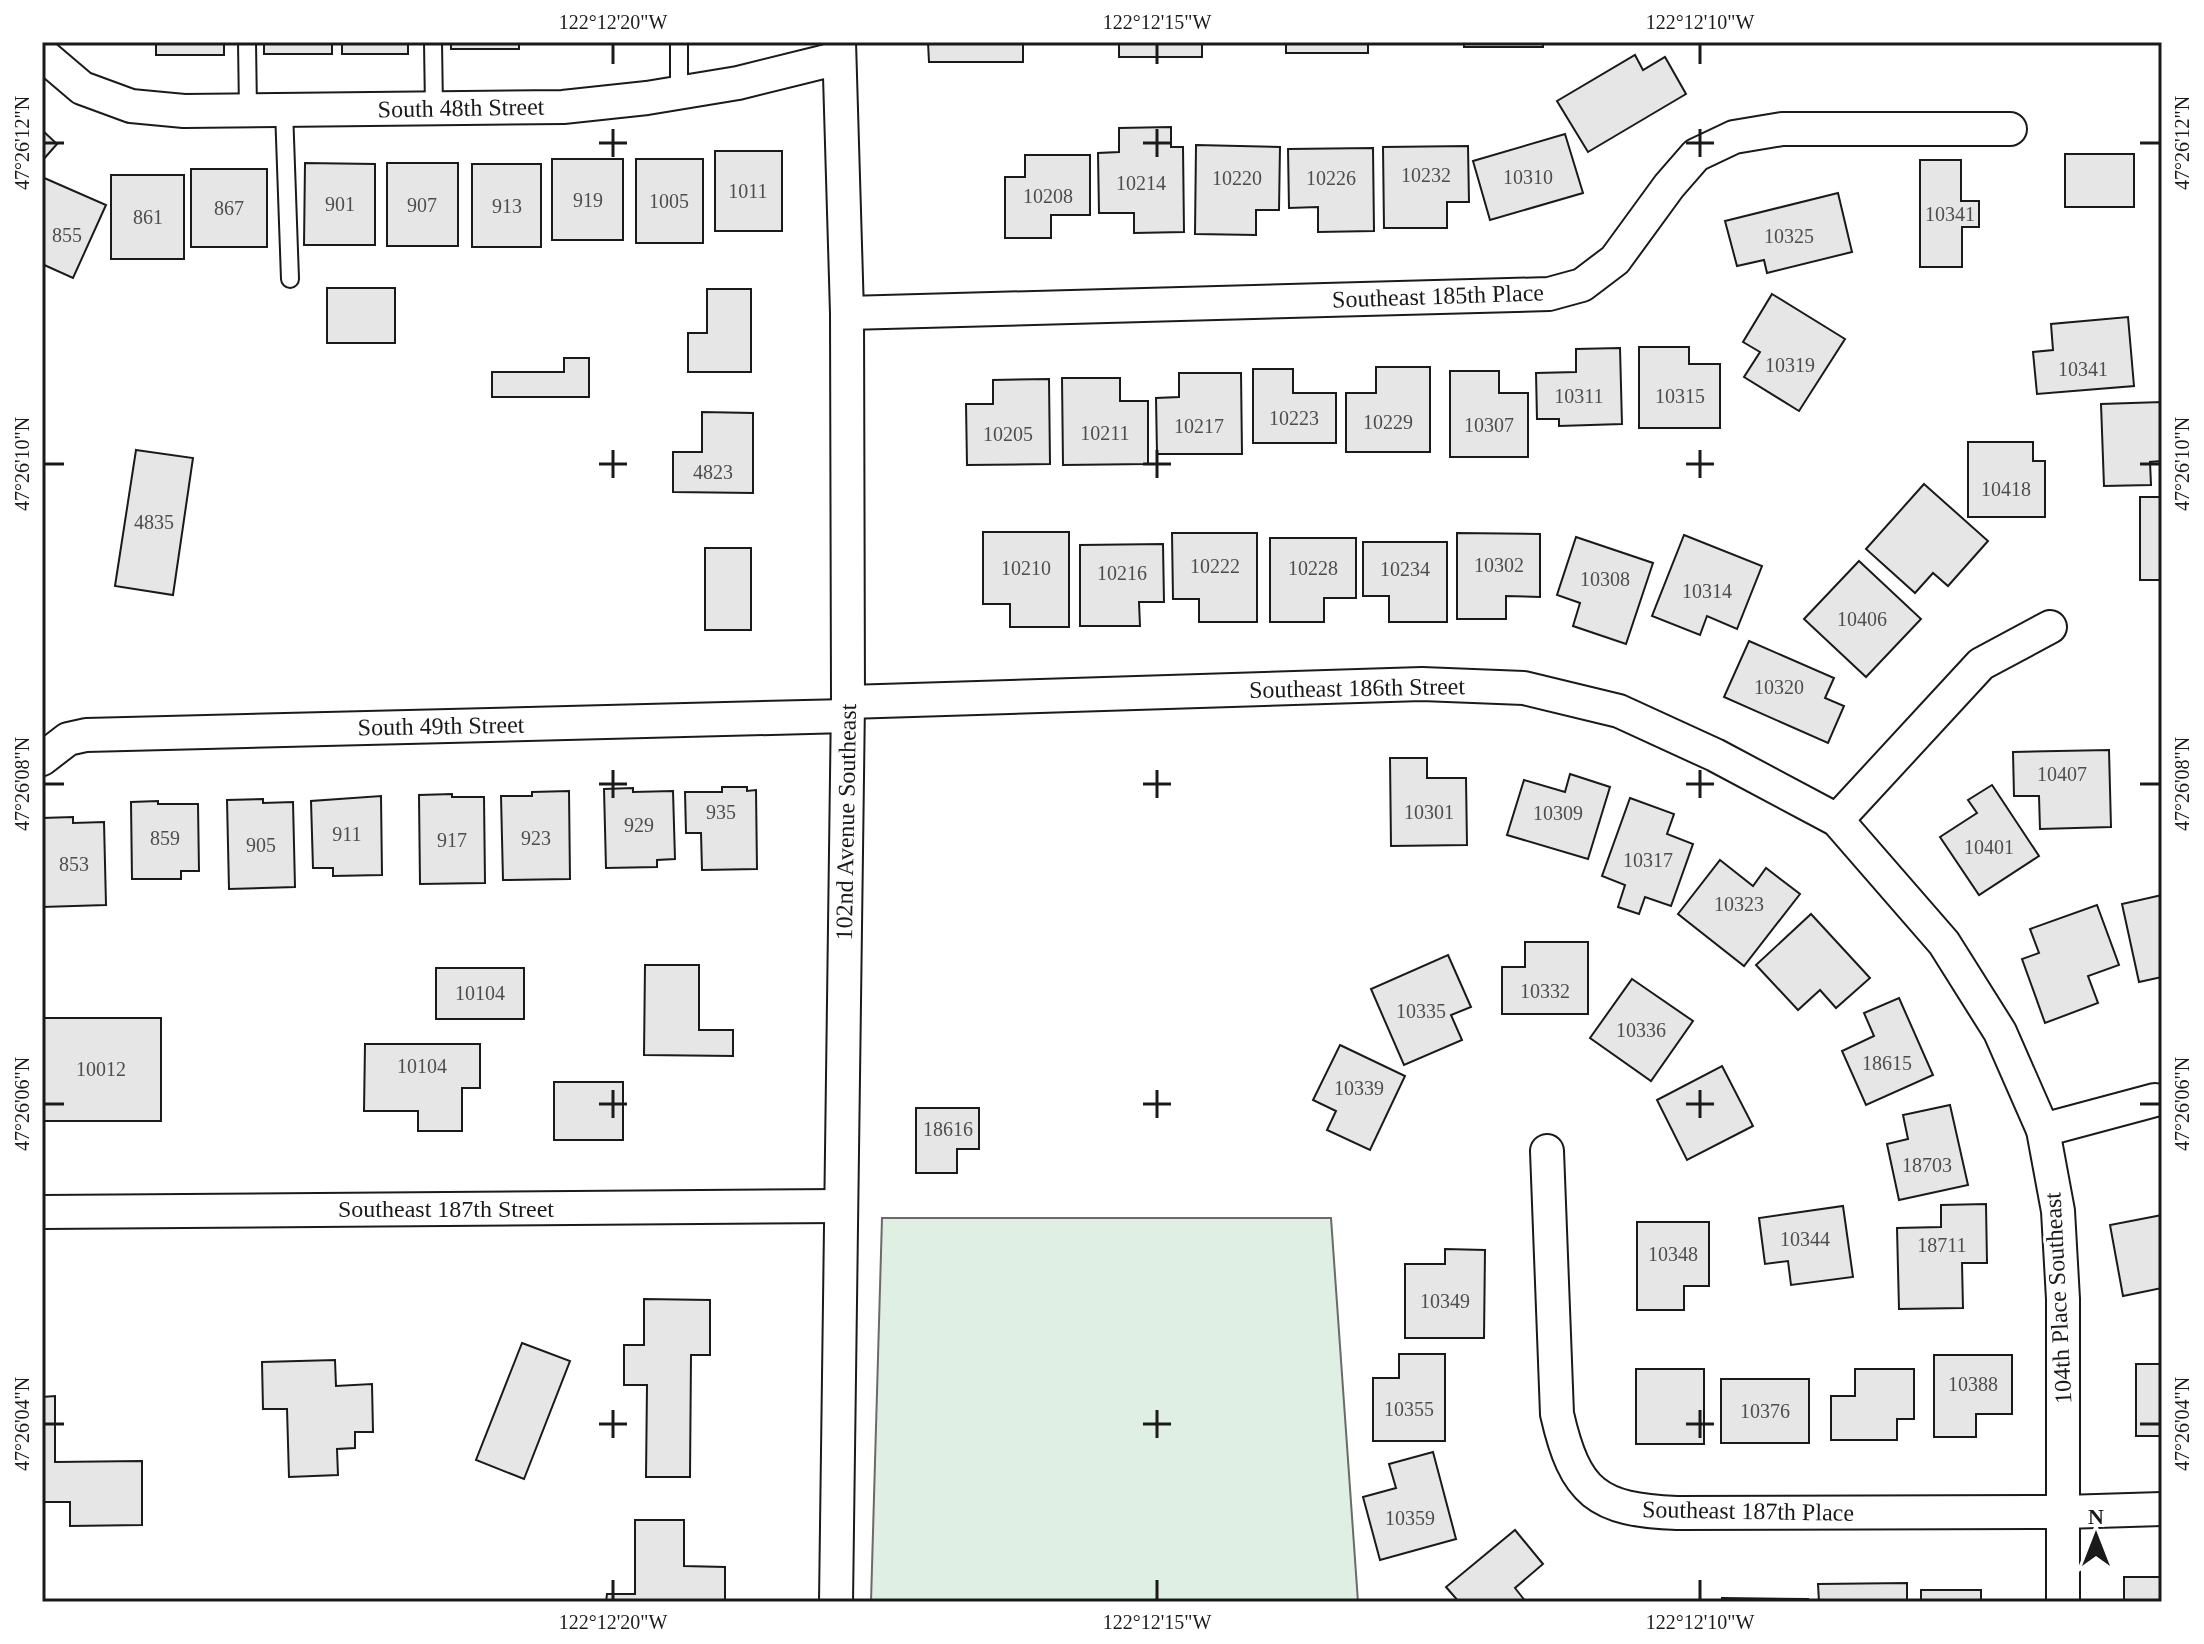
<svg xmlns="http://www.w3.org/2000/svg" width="2204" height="1644" font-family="Georgia,serif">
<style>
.green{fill:#e0efe3;stroke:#6a6a6a;stroke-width:2}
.building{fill:#e6e6e6;stroke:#1a1a1a;stroke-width:2}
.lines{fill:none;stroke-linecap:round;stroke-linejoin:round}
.lane-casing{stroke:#1a1a1a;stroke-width:20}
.street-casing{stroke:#1a1a1a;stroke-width:36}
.lane{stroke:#fff;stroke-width:16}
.street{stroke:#fff;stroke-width:32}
.ticks{fill:none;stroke:#1a1a1a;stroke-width:3}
.labels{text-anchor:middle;stroke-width:6;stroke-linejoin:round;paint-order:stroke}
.number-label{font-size:20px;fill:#4d4d4d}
.street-label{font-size:24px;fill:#1a1a1a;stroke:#fff}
.neatline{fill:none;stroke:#1a1a1a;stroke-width:3}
.ticks-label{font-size:20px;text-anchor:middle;fill:#1a1a1a}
</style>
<rect width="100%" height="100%" fill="#fff"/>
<polygon class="green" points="882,1218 1331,1218 1358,1602 871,1602"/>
<g class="building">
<rect x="156" y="42" width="68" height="13"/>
<rect x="264" y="42" width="68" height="12"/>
<rect x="342" y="42" width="66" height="12"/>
<rect x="451" y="42" width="68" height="7"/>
<polygon points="928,42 1023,42 1023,62 929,62"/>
<rect x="1119" y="42" width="83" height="15"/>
<rect x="1286" y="42" width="82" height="11"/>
<rect x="1464" y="42" width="79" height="5"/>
<polygon points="1635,55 1643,70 1665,57 1686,94 1588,152 1557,101"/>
<polygon points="1171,127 1171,147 1183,147 1184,232 1134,233 1134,213 1099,213 1098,153 1119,152 1119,128"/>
<polygon points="42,130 57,144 42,161"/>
<polygon points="1565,134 1583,193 1490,220 1473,161"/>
<polygon points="1196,145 1280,147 1279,210 1256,210 1256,235 1195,234"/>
<polygon points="1468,146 1469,202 1447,202 1447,228 1384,228 1383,147"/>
<polygon points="1373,148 1374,231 1318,232 1318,207 1289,208 1288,149"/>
<rect x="715" y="151" width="67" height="80"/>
<rect x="2065" y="154" width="69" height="53"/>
<polygon points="1025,155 1090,155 1090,215 1051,215 1051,238 1005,238 1005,177 1025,177"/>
<rect x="552" y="159" width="71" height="81"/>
<rect x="636" y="159" width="67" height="84"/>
<polygon points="1920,160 1961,160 1961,201 1979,201 1979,227 1962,227 1962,267 1920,267"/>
<polygon points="305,163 375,164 375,245 304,245"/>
<rect x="387" y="163" width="71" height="83"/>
<rect x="472" y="164" width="69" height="83"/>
<rect x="191" y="169" width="76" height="78"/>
<rect x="111" y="175" width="73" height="84"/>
<polygon points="42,177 106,205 73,278 42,264"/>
<polygon points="1838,193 1852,252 1767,273 1764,260 1737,266 1725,221"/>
<rect x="327" y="288" width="68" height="55"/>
<polygon points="707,289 751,289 751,372 688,372 688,333 707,333"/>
<polygon points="1772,294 1845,339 1799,411 1744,377 1760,352 1743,342"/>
<polygon points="2128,317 2134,386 2037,394 2033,352 2053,350 2051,324"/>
<polygon points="1639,347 1689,347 1689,364 1720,364 1720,428 1639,428"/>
<polygon points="1620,348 1622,424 1559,426 1559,419 1537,419 1536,373 1576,372 1576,349"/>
<polygon points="564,358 589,358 589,397 492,397 492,372 564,372"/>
<polygon points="1376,367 1430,367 1430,452 1346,452 1346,393 1376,393"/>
<polygon points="1253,369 1293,369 1293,393 1336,393 1336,443 1253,443"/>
<polygon points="1450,371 1499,371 1499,393 1528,393 1528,457 1450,457"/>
<polygon points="1179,373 1241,373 1242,454 1157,454 1156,398 1179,397"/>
<polygon points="1062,378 1120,378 1120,401 1148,401 1148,464 1063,465"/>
<polygon points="1049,379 1050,464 967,465 966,404 993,404 993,380"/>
<polygon points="2162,402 2162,461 2150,462 2151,485 2104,486 2101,404"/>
<polygon points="702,412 753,413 753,493 673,492 673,452 702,452"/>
<polygon points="1968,442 2033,442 2033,461 2045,461 2045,517 1968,517"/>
<polygon points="136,450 193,458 173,595 115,586"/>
<polygon points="1924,484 1988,541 1948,586 1933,573 1915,593 1866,549"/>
<rect x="2140" y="497" width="22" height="83"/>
<polygon points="983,532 1069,532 1069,627 1010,627 1010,604 983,604"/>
<polygon points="1172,533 1257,533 1257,622 1199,622 1199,599 1173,599"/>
<polygon points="1457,533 1540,534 1540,597 1506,596 1506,619 1457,619"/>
<polygon points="1684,535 1762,566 1737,629 1707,616 1700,635 1652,616"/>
<polygon points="1576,537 1653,563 1626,644 1573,626 1580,603 1557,595"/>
<polygon points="1270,538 1356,538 1356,598 1324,598 1324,622 1270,622"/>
<polygon points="1363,542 1447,542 1447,622 1389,622 1389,596 1363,596"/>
<polygon points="1163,544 1164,602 1139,602 1140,626 1080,626 1080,545"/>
<rect x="705" y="548" width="46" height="82"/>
<polygon points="1859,561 1921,619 1866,677 1804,619"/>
<polygon points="1749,641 1834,678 1825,698 1844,706 1828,743 1724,697"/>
<polygon points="2109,750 2111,827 2040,829 2039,796 2014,796 2013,752"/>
<polygon points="1390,758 1427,758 1427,778 1466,778 1467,845 1391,846"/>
<polygon points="1570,774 1610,787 1588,859 1507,835 1524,780 1565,792"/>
<polygon points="1992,785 2039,856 1979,895 1940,837 1977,813 1968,800"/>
<polygon points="722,787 747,787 747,791 756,790 757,869 702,870 701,833 686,833 685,792 722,792"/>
<polygon points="633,788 633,792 673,791 675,859 657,860 657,867 606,868 604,789"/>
<polygon points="569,791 570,879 503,880 501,796 532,796 532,792"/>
<polygon points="452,794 452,797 484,797 485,883 420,884 419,795"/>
<polygon points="381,796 382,875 333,876 333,868 313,868 311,801"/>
<polygon points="1630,798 1674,814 1667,834 1693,844 1671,906 1645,897 1639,914 1618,907 1625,885 1602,876"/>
<polygon points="263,799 263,803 293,802 295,887 229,889 227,800"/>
<polygon points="158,801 158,804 198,804 199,871 181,871 181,879 132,879 131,802"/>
<polygon points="73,817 73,823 104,822 106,905 42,907 42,818"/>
<polygon points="1720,860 1753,886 1766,868 1800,894 1744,966 1678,914"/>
<polygon points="2162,895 2162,977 2139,982 2122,904"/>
<polygon points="2097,905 2119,965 2088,976 2098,1003 2045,1023 2022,959 2039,953 2030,929"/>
<polygon points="1811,914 1870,978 1836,1008 1820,990 1798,1010 1756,965"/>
<polygon points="1525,942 1588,942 1588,1014 1502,1014 1502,967 1525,967"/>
<polygon points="1448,955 1471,1007 1451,1015 1462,1040 1404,1065 1371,989"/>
<polygon points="645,965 699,965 699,1030 733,1030 733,1056 644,1055"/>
<rect x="436" y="968" width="88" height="51"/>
<polygon points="1632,979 1693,1021 1651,1081 1590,1038"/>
<polygon points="1899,998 1933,1075 1866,1105 1842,1051 1874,1036 1864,1013"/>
<rect x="42" y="1018" width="119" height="103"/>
<polygon points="365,1044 480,1044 480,1088 462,1088 462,1131 418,1131 418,1111 364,1111"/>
<polygon points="1340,1045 1405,1076 1370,1150 1327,1130 1336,1111 1313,1100"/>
<polygon points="1722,1066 1753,1126 1687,1160 1657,1100"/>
<rect x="554" y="1082" width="69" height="58"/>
<polygon points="1950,1105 1968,1185 1899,1200 1887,1144 1908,1139 1903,1115"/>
<polygon points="916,1108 979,1108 979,1149 957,1149 957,1173 916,1173"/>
<polygon points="1986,1204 1987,1263 1962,1263 1963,1308 1899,1309 1897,1228 1941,1227 1941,1205"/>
<polygon points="1843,1206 1853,1277 1791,1285 1788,1261 1765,1264 1759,1218"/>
<polygon points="2162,1215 2162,1288 2123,1296 2110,1225"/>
<polygon points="1637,1222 1709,1222 1709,1286 1684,1286 1684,1310 1637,1310"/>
<polygon points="1445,1249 1485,1250 1484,1338 1405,1338 1405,1264 1445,1264"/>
<polygon points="644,1299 710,1300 710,1355 691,1355 690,1477 646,1477 647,1385 624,1385 624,1345 644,1345"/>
<polygon points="522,1343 570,1361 524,1479 476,1460"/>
<polygon points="1399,1354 1445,1354 1445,1441 1373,1441 1373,1378 1399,1378"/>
<polygon points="1934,1355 2012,1355 2012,1414 1976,1414 1976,1437 1934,1437"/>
<polygon points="335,1360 336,1386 372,1384 373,1432 355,1432 355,1448 337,1449 338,1475 289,1477 287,1409 263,1409 262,1362"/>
<rect x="2136" y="1364" width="26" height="72"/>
<rect x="1636" y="1369" width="68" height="75"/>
<polygon points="1855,1369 1914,1369 1914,1419 1897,1419 1897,1440 1831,1440 1831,1396 1855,1396"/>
<rect x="1721" y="1379" width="88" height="64"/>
<polygon points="55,1396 55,1462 142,1461 142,1525 70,1526 70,1502 42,1502 42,1397"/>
<polygon points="1433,1452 1456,1539 1380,1560 1363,1497 1396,1488 1389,1464"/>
<polygon points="635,1520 684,1520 684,1566 725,1567 725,1602 606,1602 607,1594 635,1594"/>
<polygon points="1515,1530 1543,1564 1515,1588 1526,1602 1459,1602 1446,1587"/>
<rect x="2124" y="1577" width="38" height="25"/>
<polygon points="1907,1583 1907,1602 1819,1602 1818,1584"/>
<rect x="1921" y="1590" width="60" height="12"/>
<polygon points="1722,1598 1808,1599 1808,1602 1722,1602"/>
</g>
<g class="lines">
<defs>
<g id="lane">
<polyline points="247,42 248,110"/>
<polyline points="433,42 434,108"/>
<polyline points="679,42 679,92"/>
<polyline points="284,110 290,279"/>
</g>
<g id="street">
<polyline points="42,54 82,88 131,106 184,111 563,107 647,98 738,83 839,58"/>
<polyline points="847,313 1549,294 1582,285 1615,260 1669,186 1696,155 1734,137 1782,129 2010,129"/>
<polyline points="848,702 1422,684 1524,688 1619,711 1715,755 1837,820 1944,943 2000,1032 2043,1130 2058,1211 2063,1299 2063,1602"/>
<polyline points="42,759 68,739 86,735 847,716"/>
<polyline points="1837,820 1981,664 2050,627"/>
<polyline points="2043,1130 2155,1100"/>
<path d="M1547,1151L1557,1414C1575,1493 1597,1510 1677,1513L2064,1512L2162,1509"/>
<polyline points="42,1212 841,1206"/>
<polyline points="836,1602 848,702 847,313 839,42"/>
</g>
</defs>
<use href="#lane" class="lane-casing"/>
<use href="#street" class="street-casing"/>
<use href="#lane" class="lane"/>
<use href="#street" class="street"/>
</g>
<path class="ticks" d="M613,44V64M1157,44V64M1700,44V64M613,129V157M1157,129V157M1700,129V157M44,143H64M599,143H627M1143,143H1171M1686,143H1714M2140,143H2160M613,450V478M1157,450V478M1700,450V478M44,464H64M599,464H627M1143,464H1171M1686,464H1714M2140,464H2160M613,770V798M1157,770V798M1700,770V798M44,784H64M599,784H627M1143,784H1171M1686,784H1714M2140,784H2160M613,1090V1118M1157,1090V1118M1700,1090V1118M44,1104H64M599,1104H627M1143,1104H1171M1686,1104H1714M2140,1104H2160M613,1410V1438M1157,1410V1438M1700,1410V1438M44,1424H64M599,1424H627M1143,1424H1171M1686,1424H1714M2140,1424H2160M613,1580V1600M1157,1580V1600M1700,1580V1600"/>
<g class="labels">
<g class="number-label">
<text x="1426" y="182">10232</text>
<text x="1528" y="184">10310</text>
<text x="1237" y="185">10220</text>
<text x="1331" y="185">10226</text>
<text x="1141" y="190">10214</text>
<text x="748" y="198">1011</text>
<text x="1048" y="203">10208</text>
<text x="588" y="207">919</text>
<text x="669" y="208">1005</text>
<text x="340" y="211">901</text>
<text x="422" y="212">907</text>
<text x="507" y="213">913</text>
<text x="229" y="215">867</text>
<text x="1950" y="221">10341</text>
<text x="148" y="224">861</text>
<text x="67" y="242">855</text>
<text x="1789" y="243">10325</text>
<text x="1790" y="372">10319</text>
<text x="2083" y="376">10341</text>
<text x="1579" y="403">10311</text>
<text x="1680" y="403">10315</text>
<text x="1294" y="425">10223</text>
<text x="1388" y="429">10229</text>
<text x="1489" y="432">10307</text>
<text x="1199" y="433">10217</text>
<text x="1105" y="440">10211</text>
<text x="1008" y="441">10205</text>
<text x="713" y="479">4823</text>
<text x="2006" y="496">10418</text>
<text x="154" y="529">4835</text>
<text x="1499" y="572">10302</text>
<text x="1215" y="573">10222</text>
<text x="1026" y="575">10210</text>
<text x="1313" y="575">10228</text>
<text x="1405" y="576">10234</text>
<text x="1122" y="580">10216</text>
<text x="1605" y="586">10308</text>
<text x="1707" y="598">10314</text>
<text x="1862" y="626">10406</text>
<text x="1779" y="694">10320</text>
<text x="2062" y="781">10407</text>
<text x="721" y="819">935</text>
<text x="1429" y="819">10301</text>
<text x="1558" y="820">10309</text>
<text x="639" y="832">929</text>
<text x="347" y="841">911</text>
<text x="165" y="845">859</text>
<text x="536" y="845">923</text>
<text x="452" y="847">917</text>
<text x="261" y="852">905</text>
<text x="1989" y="854">10401</text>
<text x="1648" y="867">10317</text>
<text x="74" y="871">853</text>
<text x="1739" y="911">10323</text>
<text x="1545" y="998">10332</text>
<text x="480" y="1000">10104</text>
<text x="1421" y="1018">10335</text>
<text x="1641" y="1037">10336</text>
<text x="1887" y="1070">18615</text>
<text x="422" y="1073">10104</text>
<text x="101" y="1076">10012</text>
<text x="1359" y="1095">10339</text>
<text x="948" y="1136">18616</text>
<text x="1927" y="1172">18703</text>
<text x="1805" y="1246">10344</text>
<text x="1942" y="1252">18711</text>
<text x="1673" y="1261">10348</text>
<text x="1445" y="1308">10349</text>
<text x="1973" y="1391">10388</text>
<text x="1409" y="1416">10355</text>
<text x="1765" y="1418">10376</text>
<text x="1410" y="1525">10359</text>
</g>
<g class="street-label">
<text transform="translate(461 108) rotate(-1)" y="8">South 48th Street</text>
<text transform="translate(1438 296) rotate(-2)" y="8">Southeast 185th Place</text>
<text transform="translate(1357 688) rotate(-1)" y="8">Southeast 186th Street</text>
<text transform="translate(441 726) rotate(-1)" y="8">South 49th Street</text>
<text transform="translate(846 822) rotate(-89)" y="8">102nd Avenue Southeast</text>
<text x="446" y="1217">Southeast 187th Street</text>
<text transform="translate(2058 1298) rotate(-93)" y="8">104th Place Southeast</text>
<text transform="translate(1748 1511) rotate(1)" y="8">Southeast 187th Place</text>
</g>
</g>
<rect width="2204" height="1644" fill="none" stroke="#ffffff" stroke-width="88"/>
<g transform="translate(2096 1536)" stroke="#ffffff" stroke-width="6" paint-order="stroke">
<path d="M0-6L14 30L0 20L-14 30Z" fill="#1a1a1a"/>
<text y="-12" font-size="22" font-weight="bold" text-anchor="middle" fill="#1a1a1a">N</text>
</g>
<rect x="44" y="44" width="2116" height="1556" class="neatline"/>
<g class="ticks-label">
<text x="613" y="29">122°12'20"W</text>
<text x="1157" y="29">122°12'15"W</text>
<text x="1700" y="29">122°12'10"W</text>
<text transform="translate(22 143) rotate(-90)" y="7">47°26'12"N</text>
<text transform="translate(2182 143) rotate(-90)" y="7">47°26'12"N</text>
<text transform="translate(22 464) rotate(-90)" y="7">47°26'10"N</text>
<text transform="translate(2182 464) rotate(-90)" y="7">47°26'10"N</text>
<text transform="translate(22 784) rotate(-90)" y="7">47°26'08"N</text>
<text transform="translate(2182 784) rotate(-90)" y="7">47°26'08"N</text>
<text transform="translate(22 1104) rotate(-90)" y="7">47°26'06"N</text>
<text transform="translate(2182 1104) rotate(-90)" y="7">47°26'06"N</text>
<text transform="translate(22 1424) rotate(-90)" y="7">47°26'04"N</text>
<text transform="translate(2182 1424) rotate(-90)" y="7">47°26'04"N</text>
<text x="613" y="1629">122°12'20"W</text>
<text x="1157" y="1629">122°12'15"W</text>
<text x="1700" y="1629">122°12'10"W</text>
</g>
</svg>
